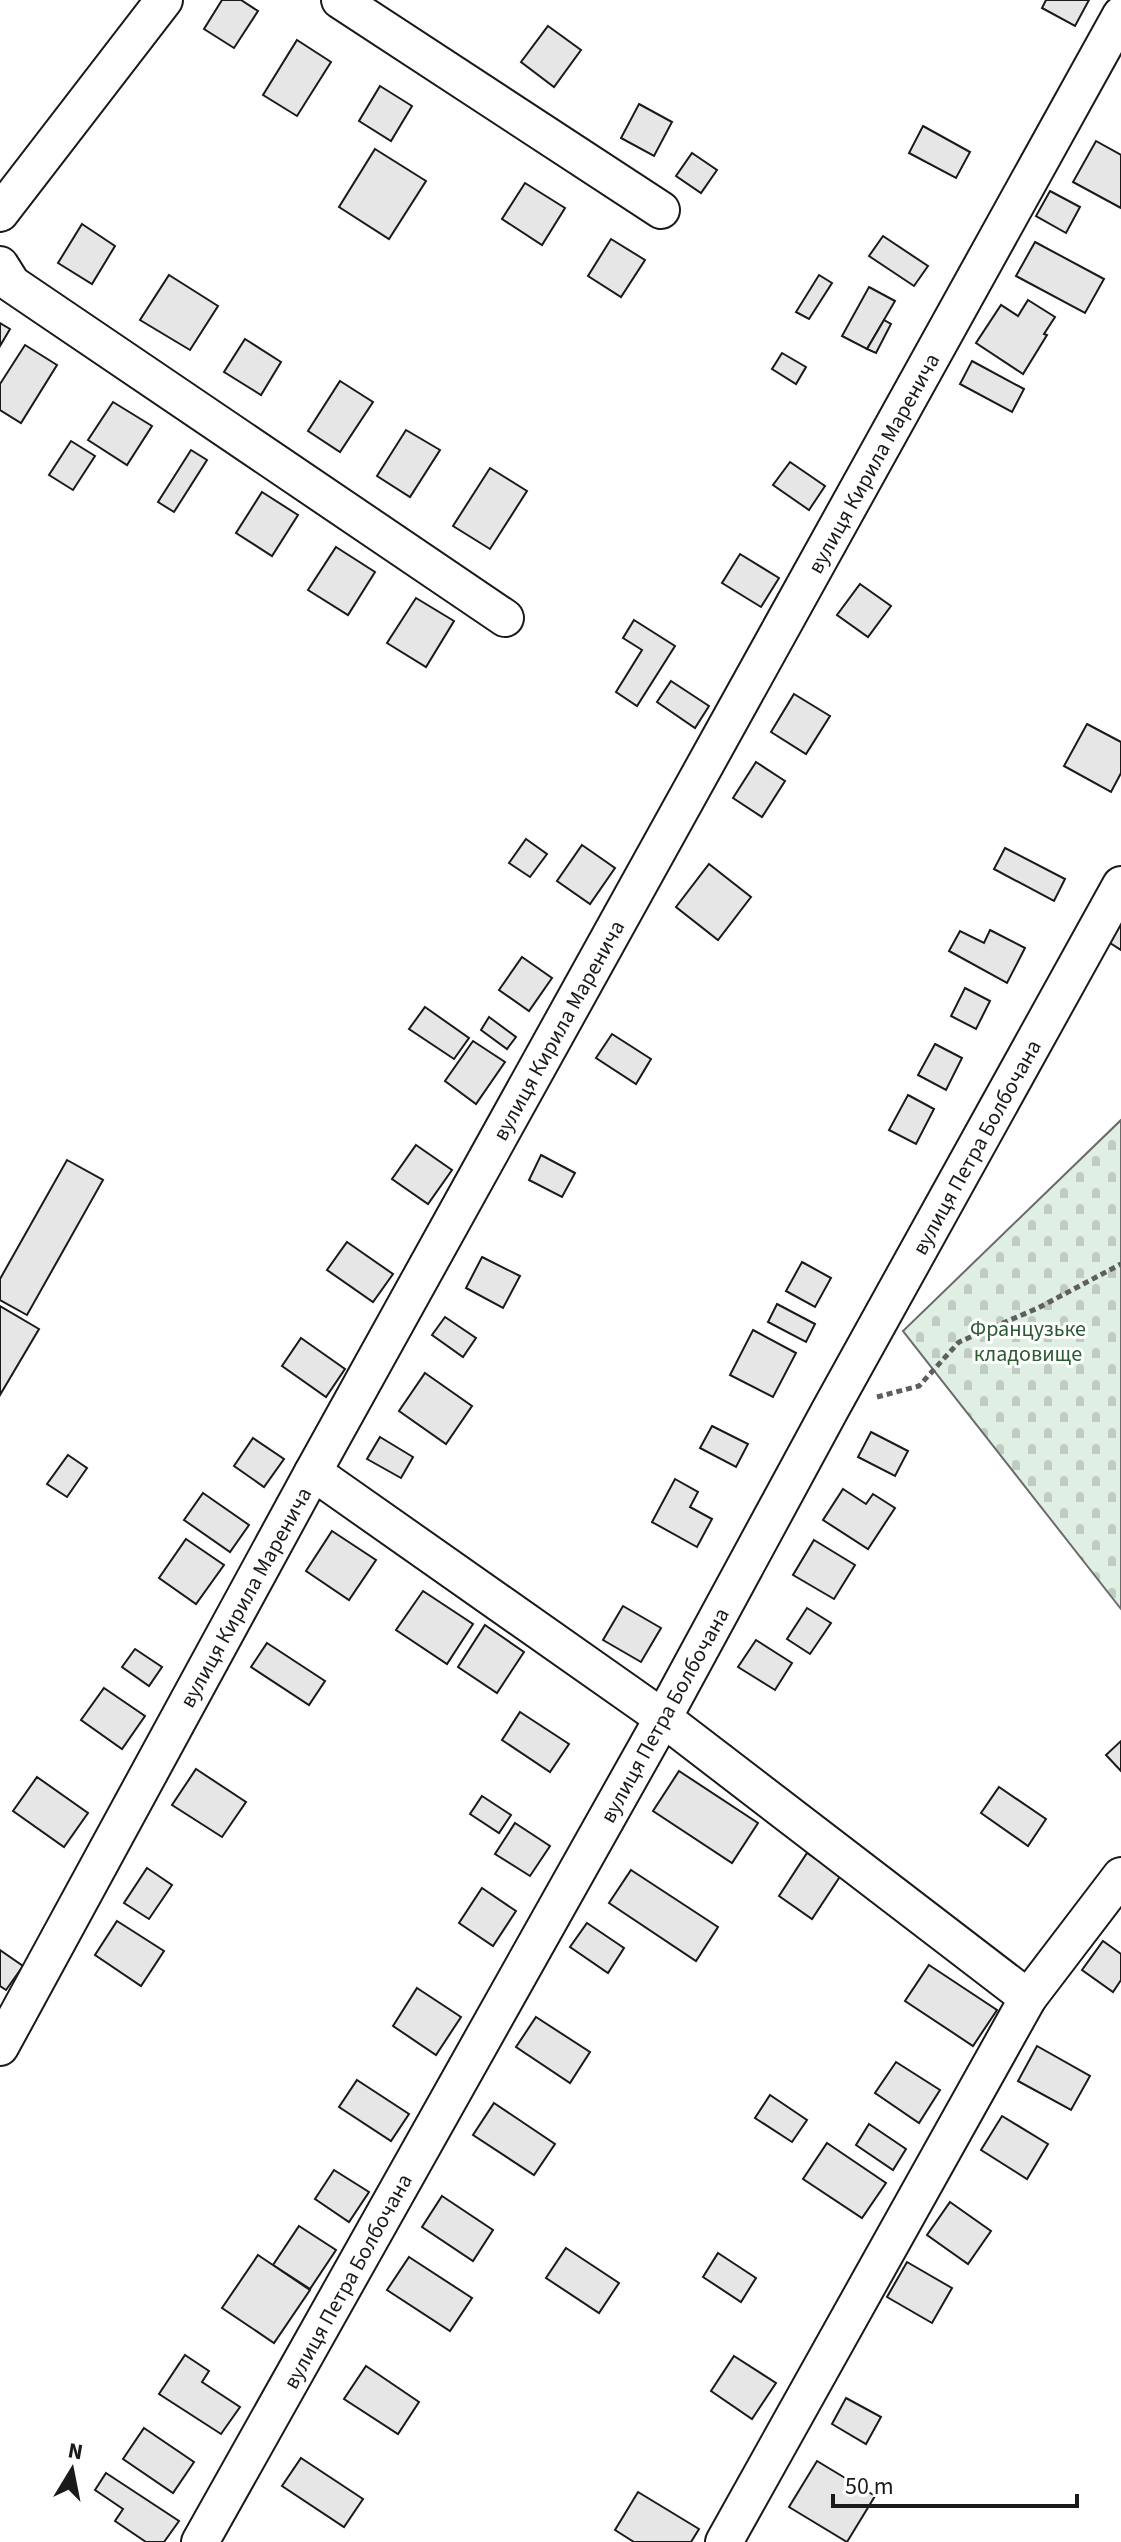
<svg xmlns="http://www.w3.org/2000/svg" width="1121" height="2542" font-family="'Source Sans 3',sans-serif">
<style>
.cemetery{fill:url(#cemetery-stones);stroke:#6a6a6a;stroke-width:2}
.building{fill:#e6e6e6;stroke:#1a1a1a;stroke-width:2}
.lines{fill:none;stroke-linecap:round;stroke-linejoin:round}
.minor-casing{stroke:#1a1a1a;stroke-width:40}
.path{stroke:#5f5f5f;stroke-width:5;stroke-dasharray:6 4;stroke-linecap:butt}
.minor{stroke:#fff;stroke-width:36}
.labels{text-anchor:middle;stroke-width:6;stroke-linejoin:round;paint-order:stroke}
.street-label{font-size:22px;fill:#1a1a1a;stroke:#fff}
.park-label{font-size:22px;fill:#2b5a34;stroke:#fff}
</style>
<defs>
<pattern id="cemetery-stones" width="16" height="16" patternUnits="userSpaceOnUse" patternTransform="scale(2)"><rect width="16" height="16" fill="#e0efe3"/><path d="M2 7V4a2 2 0 0 1 4 0v3zM10 15v-3a2 2 0 0 1 4 0v3z" fill="#c0ccc2"/></pattern>
</defs>
<rect width="100%" height="100%" fill="#fff"/>
<polygon class="cemetery" points="1121,1120 1121,1609 903,1331"/>
<g class="building">
<polygon points="222,0 241,0 258,11 234,48 204,29"/>
<polygon points="1046,0 1089,0 1075,26 1042,8"/>
<polygon points="548,26 581,50 554,87 521,62"/>
<polygon points="297,40 331,62 297,116 263,95"/>
<polygon points="380,86 412,106 391,141 359,121"/>
<polygon points="639,104 672,122 654,156 621,138"/>
<polygon points="923,126 970,152 956,178 909,153"/>
<polygon points="1096,141 1121,155 1121,208 1073,182"/>
<polygon points="375,149 426,181 389,239 339,207"/>
<polygon points="692,153 717,170 701,193 676,176"/>
<polygon points="525,183 565,208 542,245 502,219"/>
<polygon points="1050,191 1080,207 1066,233 1036,216"/>
<polygon points="82,224 115,246 92,284 58,263"/>
<polygon points="883,236 928,266 914,286 869,256"/>
<polygon points="611,239 645,260 621,297 588,276"/>
<polygon points="1035,242 1104,279 1085,313 1016,276"/>
<polygon points="169,275 218,306 190,350 140,320"/>
<polygon points="819,275 832,283 809,319 796,312"/>
<polygon points="869,287 895,301 867,349 842,336"/>
<polygon points="1028,300 1055,317 1044,334 1047,335 1023,374 976,343 1001,305 1018,316"/>
<polygon points="884,320 891,324 876,353 867,349"/>
<polygon points="0,323 10,329 0,346"/>
<polygon points="245,339 281,362 261,395 224,372"/>
<polygon points="25,345 57,365 21,423 0,410 0,384"/>
<polygon points="782,353 806,367 796,384 772,369"/>
<polygon points="972,361 1024,389 1012,412 960,384"/>
<polygon points="340,381 373,402 340,452 308,431"/>
<polygon points="113,402 152,426 127,465 88,440"/>
<polygon points="406,430 440,450 410,497 377,476"/>
<polygon points="71,441 95,456 73,490 49,475"/>
<polygon points="191,450 207,460 174,512 158,502"/>
<polygon points="790,462 825,486 809,510 773,485"/>
<polygon points="490,468 527,491 490,549 453,526"/>
<polygon points="262,492 298,515 272,556 236,533"/>
<polygon points="336,547 375,572 348,615 308,590"/>
<polygon points="740,554 779,578 761,607 722,583"/>
<polygon points="860,584 891,606 868,637 837,615"/>
<polygon points="416,598 454,621 426,667 387,643"/>
<polygon points="634,620 675,646 637,706 616,692 642,650 623,638"/>
<polygon points="671,681 709,706 695,728 657,702"/>
<polygon points="794,694 830,716 806,754 771,732"/>
<polygon points="1087,724 1121,742 1121,773 1111,792 1064,766"/>
<polygon points="756,762 785,781 762,817 733,798"/>
<polygon points="526,839 547,854 530,877 509,863"/>
<polygon points="582,845 615,868 590,904 557,881"/>
<polygon points="1005,848 1065,879 1054,901 994,869"/>
<polygon points="709,864 751,897 718,940 676,907"/>
<polygon points="1121,923 1121,950 1110,943"/>
<polygon points="990,930 1025,948 1007,983 949,951 960,931 984,943"/>
<polygon points="522,957 552,978 529,1011 499,990"/>
<polygon points="965,988 990,1001 976,1029 951,1016"/>
<polygon points="425,1007 469,1038 454,1059 409,1029"/>
<polygon points="489,1017 516,1037 507,1049 481,1030"/>
<polygon points="612,1034 651,1059 636,1084 596,1058"/>
<polygon points="473,1041 505,1062 476,1104 445,1081"/>
<polygon points="935,1044 962,1058 946,1090 918,1075"/>
<polygon points="908,1095 934,1109 916,1144 889,1130"/>
<polygon points="416,1145 452,1170 428,1204 392,1179"/>
<polygon points="541,1155 575,1173 562,1197 529,1180"/>
<polygon points="67,1160 103,1180 27,1315 0,1300 0,1279"/>
<polygon points="347,1242 393,1274 373,1302 327,1270"/>
<polygon points="482,1257 520,1276 503,1308 466,1288"/>
<polygon points="802,1262 831,1278 815,1307 786,1291"/>
<polygon points="777,1304 815,1324 806,1342 768,1322"/>
<polygon points="0,1306 39,1329 0,1395"/>
<polygon points="445,1317 476,1338 463,1357 432,1335"/>
<polygon points="753,1330 796,1353 773,1397 730,1375"/>
<polygon points="301,1338 345,1369 326,1397 282,1366"/>
<polygon points="425,1373 472,1406 446,1444 399,1411"/>
<polygon points="712,1426 748,1444 736,1467 700,1448"/>
<polygon points="871,1432 908,1451 895,1476 858,1457"/>
<polygon points="380,1437 413,1457 401,1478 367,1459"/>
<polygon points="253,1438 284,1459 264,1487 234,1466"/>
<polygon points="68,1455 87,1468 67,1497 47,1484"/>
<polygon points="675,1479 698,1492 690,1507 712,1519 697,1547 652,1522"/>
<polygon points="843,1489 866,1504 873,1494 895,1508 868,1549 823,1520"/>
<polygon points="203,1493 249,1525 230,1552 184,1520"/>
<polygon points="332,1531 376,1560 349,1600 306,1571"/>
<polygon points="186,1539 224,1565 196,1604 159,1578"/>
<polygon points="814,1540 855,1565 834,1599 793,1575"/>
<polygon points="423,1591 473,1624 447,1664 396,1630"/>
<polygon points="623,1606 661,1628 641,1662 603,1640"/>
<polygon points="807,1608 831,1623 810,1654 787,1639"/>
<polygon points="485,1625 524,1652 497,1693 458,1667"/>
<polygon points="756,1640 792,1663 775,1690 738,1667"/>
<polygon points="267,1643 325,1681 309,1705 251,1667"/>
<polygon points="135,1649 162,1667 149,1686 122,1667"/>
<polygon points="104,1688 145,1716 122,1749 81,1720"/>
<polygon points="520,1712 569,1744 550,1772 502,1740"/>
<polygon points="1121,1741 1121,1771 1106,1755"/>
<polygon points="196,1769 246,1802 222,1837 172,1805"/>
<polygon points="679,1771 758,1823 732,1863 653,1811"/>
<polygon points="37,1777 88,1813 64,1847 13,1811"/>
<polygon points="999,1787 1046,1819 1028,1846 981,1813"/>
<polygon points="482,1796 511,1815 499,1833 470,1814"/>
<polygon points="515,1823 550,1846 530,1876 495,1854"/>
<polygon points="807,1853 841,1875 812,1919 779,1896"/>
<polygon points="147,1868 172,1885 149,1919 124,1903"/>
<polygon points="631,1870 718,1927 696,1961 609,1903"/>
<polygon points="482,1888 516,1911 493,1946 459,1923"/>
<polygon points="117,1921 164,1951 141,1986 95,1955"/>
<polygon points="587,1923 624,1948 608,1973 570,1947"/>
<polygon points="1103,1941 1121,1954 1121,1980 1113,1992 1082,1970"/>
<polygon points="0,1950 23,1966 6,1990 0,1986"/>
<polygon points="929,1965 997,2010 973,2046 905,2001"/>
<polygon points="417,1988 461,2017 436,2055 393,2026"/>
<polygon points="536,2017 590,2052 570,2083 516,2047"/>
<polygon points="1037,2046 1090,2076 1071,2110 1018,2081"/>
<polygon points="896,2062 940,2090 919,2123 875,2093"/>
<polygon points="357,2080 409,2114 391,2141 339,2107"/>
<polygon points="770,2095 807,2120 792,2142 755,2118"/>
<polygon points="494,2103 555,2144 534,2175 473,2135"/>
<polygon points="1002,2116 1048,2144 1027,2179 981,2150"/>
<polygon points="869,2124 906,2149 893,2170 856,2145"/>
<polygon points="827,2143 886,2183 862,2218 803,2179"/>
<polygon points="334,2170 369,2192 349,2222 315,2199"/>
<polygon points="442,2196 493,2230 473,2261 422,2227"/>
<polygon points="950,2202 991,2231 968,2264 927,2235"/>
<polygon points="299,2226 336,2250 310,2289 273,2265"/>
<polygon points="566,2248 619,2283 599,2313 546,2278"/>
<polygon points="718,2253 756,2278 741,2302 703,2277"/>
<polygon points="258,2255 310,2290 274,2343 222,2308"/>
<polygon points="409,2257 472,2298 450,2331 387,2290"/>
<polygon points="907,2262 952,2288 932,2323 887,2297"/>
<polygon points="185,2355 209,2371 202,2382 240,2407 221,2434 159,2394"/>
<polygon points="734,2356 776,2383 752,2419 711,2391"/>
<polygon points="366,2366 419,2402 398,2434 344,2399"/>
<polygon points="846,2398 881,2417 866,2444 832,2424"/>
<polygon points="144,2428 194,2462 173,2493 123,2459"/>
<polygon points="301,2458 363,2499 344,2527 282,2486"/>
<polygon points="817,2461 875,2496 847,2542 789,2507"/>
<polygon points="106,2473 179,2521 164,2542 146,2542 115,2521 123,2509 95,2490"/>
<polygon points="638,2492 699,2529 691,2542 634,2542 615,2530"/>
</g>
<g class="lines">
<defs>
<g id="minor">
<polyline points="340,0 661,210"/>
<polyline points="0,213 164,0"/>
<polyline points="0,265 12,284 505,618"/>
<polyline points="313,1472 663,1718 1028,1998"/>
<polyline points="0,2047 313,1472 1121,15"/>
<polyline points="200,2542 663,1718 830,1410 1121,885"/>
<polyline points="724,2542 1028,1998 1121,1876"/>
</g>
</defs>
<use href="#minor" class="minor-casing"/>
<polyline class="path" points="877,1397 919,1386 959,1342 1038,1308 1121,1264"/>
<use href="#minor" class="minor"/>
</g>
<g class="labels">
<g class="street-label">
<text transform="translate(873 463) rotate(-61)" y="8">вулиця Кирила Маренича</text>
<text transform="translate(558 1030) rotate(-61)" y="8">вулиця Кирила Маренича</text>
<text transform="translate(976 1147) rotate(-61)" y="8">вулиця Петра Болбочана</text>
<text transform="translate(245 1597) rotate(-61)" y="8">вулиця Кирила Маренича</text>
<text transform="translate(664 1715) rotate(-61)" y="8">вулиця Петра Болбочана</text>
<text transform="translate(347 2281) rotate(-61)" y="8">вулиця Петра Болбочана</text>
</g>
<g class="park-label">
<text x="1028" y="1336">Французьке<tspan x="1028" dy="25">кладовище</tspan></text>
</g>
</g>
<g transform="translate(72 2470) rotate(10)" stroke="#ffffff" stroke-width="6" paint-order="stroke">
<path d="M0-6L14 30L0 20L-14 30Z" fill="#1a1a1a"/>
<text y="-12" font-size="22" font-weight="bold" text-anchor="middle" fill="#1a1a1a">N</text>
</g>
<path d="M833 2494v12h244v-12" fill="none" stroke="#1a1a1a" stroke-width="4"/>
<text x="845" y="2494" font-size="24" fill="#1a1a1a" stroke="#ffffff" stroke-width="6" paint-order="stroke">50 m</text>
</svg>
